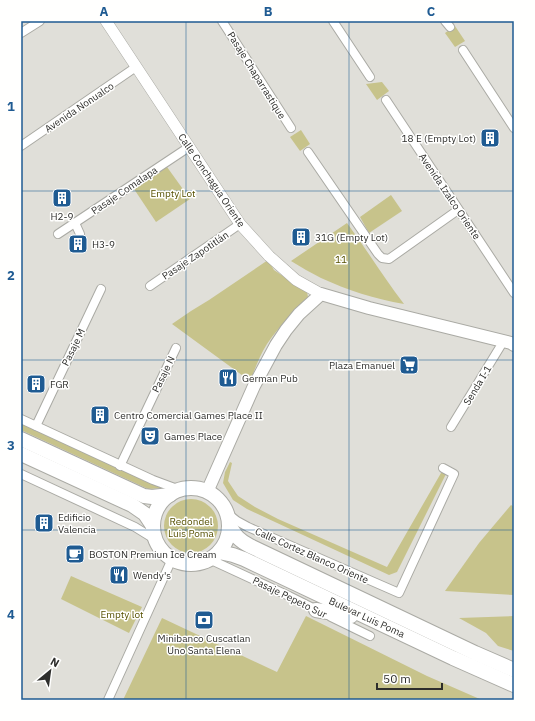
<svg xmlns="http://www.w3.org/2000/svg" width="535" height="721" font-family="'IBM Plex Sans',sans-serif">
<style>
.green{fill:#c7c38b}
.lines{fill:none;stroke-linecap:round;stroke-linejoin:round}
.minor-casing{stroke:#aaaaa4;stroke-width:10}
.tertiary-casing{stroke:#aaaaa4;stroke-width:12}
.secondary-casing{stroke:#aaaaa4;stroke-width:14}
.trunk-casing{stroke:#aaaaa4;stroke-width:16}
.minor{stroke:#fff;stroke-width:8}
.tertiary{stroke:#fff;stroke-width:11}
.secondary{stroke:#fff;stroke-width:12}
.trunk{stroke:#fff;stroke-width:14}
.grid{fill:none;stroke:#1f5b92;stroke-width:1;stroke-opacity:0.55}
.labels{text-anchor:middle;stroke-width:3;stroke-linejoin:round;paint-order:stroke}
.street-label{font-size:10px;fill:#2e2e2c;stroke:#fffffe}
.poi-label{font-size:10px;fill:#2e2e2c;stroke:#fffffe;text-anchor:start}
.park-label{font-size:10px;fill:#565000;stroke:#fffffe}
.neatline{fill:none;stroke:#1f5b92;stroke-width:1.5}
.grid-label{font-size:13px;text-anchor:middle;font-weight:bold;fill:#1f5b92}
</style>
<rect width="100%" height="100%" fill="#e0dfd9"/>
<g class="green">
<polygon points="455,26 465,41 455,47 445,33"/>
<polygon points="382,82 389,91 377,100 366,84"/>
<polygon points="301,130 310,144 300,151 290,137"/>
<polygon points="167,167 190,199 156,222 134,189"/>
<polygon points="391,195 402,211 369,233 360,217"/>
<path d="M347,223C367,250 384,278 404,304C375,299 347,290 321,278C311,273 301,267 291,261Z"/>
<path d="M268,260L274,270L307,292L308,297C294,312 279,326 267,344C260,355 255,369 250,381L172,324L191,311L209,300Z"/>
<polygon points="21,421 165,488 148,489 21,430"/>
<polygon points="230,462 232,463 228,481 238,496 255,507 278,519 387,567 441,473 447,472 397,572 389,575 247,509 233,500 223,483 225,472"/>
<circle cx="191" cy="526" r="27"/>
<polygon points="511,505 514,507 514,595 445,591 479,543"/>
<polygon points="71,576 142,607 129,633 61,599"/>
<polygon points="306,616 427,676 482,700 123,700 162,618 277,672"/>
<polygon points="514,616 514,651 498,646 486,633 459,618"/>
</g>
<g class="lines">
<defs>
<g id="minor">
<polyline points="222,21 291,128"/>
<polyline points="333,21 370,77"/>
<polyline points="445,21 450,27"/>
<polyline points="21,33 40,21"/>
<polyline points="463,50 514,128"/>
<polyline points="386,100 514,293"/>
<polyline points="21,146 136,67"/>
<polyline points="308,152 378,254 382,258 389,259 458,210"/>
<polyline points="75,223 80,234"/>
<polyline points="58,234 189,147"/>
<polyline points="150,286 240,224"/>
<polyline points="21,419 153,480 180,490"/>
<polyline points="36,426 101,289"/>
<polyline points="451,427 503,342"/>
<polyline points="120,466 176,348"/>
<polyline points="21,474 135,527 156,540"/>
<polyline points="227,513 237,521 248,527 399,593 454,474 443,468"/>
<polyline points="209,559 289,596 319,611"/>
<polyline points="331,617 370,636"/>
<polyline points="108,700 172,559"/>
</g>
<polyline id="tertiary" points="106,21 240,224 269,256 296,280 321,294"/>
<polyline id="secondary" points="207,492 254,386 276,345 286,330 299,314 321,294 369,308 511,343 514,345"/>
<g id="trunk">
<polyline points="21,439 144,496 152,497 170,495"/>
<polyline points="21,454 132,505 145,514 153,526"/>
<circle cx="191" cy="526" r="38"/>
<path d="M229,525C236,536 238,540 250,546L475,653L514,670"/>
<polyline points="219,552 233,555 244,559 453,658 514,685"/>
<polyline points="316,610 351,616"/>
</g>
</defs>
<use href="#minor" class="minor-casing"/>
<use href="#tertiary" class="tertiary-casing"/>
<use href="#secondary" class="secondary-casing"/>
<use href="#trunk" class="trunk-casing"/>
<use href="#minor" class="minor"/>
<use href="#tertiary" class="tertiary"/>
<use href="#secondary" class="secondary"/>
<use href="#trunk" class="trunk"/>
</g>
<path class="grid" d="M186,21V700M349,21V700M21,191H514M21,360H514M21,530H514"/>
<defs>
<symbol id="building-square" viewBox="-11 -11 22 22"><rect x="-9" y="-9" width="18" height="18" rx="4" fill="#1f5b92" stroke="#fffffe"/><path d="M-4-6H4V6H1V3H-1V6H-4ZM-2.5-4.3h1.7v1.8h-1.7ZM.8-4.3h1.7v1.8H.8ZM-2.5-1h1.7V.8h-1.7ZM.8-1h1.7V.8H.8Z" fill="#fff"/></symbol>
<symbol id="supermarket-square" viewBox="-11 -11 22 22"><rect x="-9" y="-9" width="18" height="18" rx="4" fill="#1f5b92" stroke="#fffffe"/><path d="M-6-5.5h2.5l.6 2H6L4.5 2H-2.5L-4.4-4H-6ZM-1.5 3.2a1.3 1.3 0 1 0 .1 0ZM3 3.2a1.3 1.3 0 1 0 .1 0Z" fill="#fff"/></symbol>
<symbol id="restaurant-square" viewBox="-11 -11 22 22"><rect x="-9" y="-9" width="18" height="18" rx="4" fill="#1f5b92" stroke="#fffffe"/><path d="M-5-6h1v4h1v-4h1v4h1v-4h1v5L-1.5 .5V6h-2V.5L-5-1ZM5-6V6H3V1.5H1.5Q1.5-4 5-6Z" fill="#fff"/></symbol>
<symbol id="theatre-square" viewBox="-11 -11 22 22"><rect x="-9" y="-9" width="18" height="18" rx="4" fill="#1f5b92" stroke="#fffffe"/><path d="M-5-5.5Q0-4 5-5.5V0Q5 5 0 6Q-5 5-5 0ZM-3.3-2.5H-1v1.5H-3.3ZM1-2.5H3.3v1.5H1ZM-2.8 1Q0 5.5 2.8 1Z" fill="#fff"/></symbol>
<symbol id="cafe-square" viewBox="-11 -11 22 22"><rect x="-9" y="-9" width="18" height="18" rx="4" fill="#1f5b92" stroke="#fffffe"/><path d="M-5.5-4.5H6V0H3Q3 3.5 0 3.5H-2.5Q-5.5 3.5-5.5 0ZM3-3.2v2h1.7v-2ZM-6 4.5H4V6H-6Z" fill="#fff"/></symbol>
<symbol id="bank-square" viewBox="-11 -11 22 22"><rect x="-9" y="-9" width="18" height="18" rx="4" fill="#1f5b92" stroke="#fffffe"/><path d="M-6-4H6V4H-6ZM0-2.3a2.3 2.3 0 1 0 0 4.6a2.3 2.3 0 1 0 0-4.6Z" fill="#fff"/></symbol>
</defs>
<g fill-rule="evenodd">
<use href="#building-square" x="479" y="127" width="22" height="22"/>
<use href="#building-square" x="51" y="187" width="22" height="22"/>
<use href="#building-square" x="290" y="226" width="22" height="22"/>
<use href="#building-square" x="67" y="233" width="22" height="22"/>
<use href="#supermarket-square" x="398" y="354" width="22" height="22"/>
<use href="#restaurant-square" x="217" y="367" width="22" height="22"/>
<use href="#building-square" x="25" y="373" width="22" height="22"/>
<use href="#building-square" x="89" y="404" width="22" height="22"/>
<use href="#theatre-square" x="139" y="425" width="22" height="22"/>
<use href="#building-square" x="33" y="512" width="22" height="22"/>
<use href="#cafe-square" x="64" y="543" width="22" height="22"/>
<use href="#restaurant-square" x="108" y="564" width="22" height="22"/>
<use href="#bank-square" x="193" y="609" width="22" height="22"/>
</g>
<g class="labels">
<g class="street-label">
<text transform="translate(257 75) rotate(58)" y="4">Pasaje Chaparrastique</text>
<text transform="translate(79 107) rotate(-34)" y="4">Avenida Nonualco</text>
<text transform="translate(212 180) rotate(56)" y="4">Calle Conchagua Oriente</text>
<text transform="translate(124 190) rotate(-34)" y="4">Pasaje Comalapa</text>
<text transform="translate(450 196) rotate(56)" y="4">Avenida Izalco Oriente</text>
<text transform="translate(195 255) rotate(-34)" y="4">Pasaje Zapotitlán</text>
<text transform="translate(73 347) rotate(-64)" y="4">Pasaje M</text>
<text transform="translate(163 374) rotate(-64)" y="4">Pasaje N</text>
<text transform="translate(477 385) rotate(-59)" y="4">Senda I-1</text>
<text transform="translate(312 555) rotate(24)" y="4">Calle Cortez Blanco Oriente</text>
<text transform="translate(290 597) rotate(26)" y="4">Pasaje Pepeto Sur</text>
<text transform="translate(367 617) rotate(25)" y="4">Bulevar Luis Poma</text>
</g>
<g class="poi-label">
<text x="476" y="142" text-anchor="end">18 E (Empty Lot)</text>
<text x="62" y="220" text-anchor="middle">H2-9</text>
<text x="315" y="241">31G (Empty Lot)</text>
<text x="92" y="248">H3-9</text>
<text x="395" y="369" text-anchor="end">Plaza Emanuel</text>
<text x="242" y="382">German Pub</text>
<text x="50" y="388">FGR</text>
<text x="114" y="419">Centro Comercial Games Place II</text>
<text x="164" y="440">Games Place</text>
<text x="58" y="521">Edificio<tspan x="58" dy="12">Valencia</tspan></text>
<text x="89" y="558">BOSTON Premiun Ice Cream</text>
<text x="133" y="579">Wendy's</text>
<text x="204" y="642" text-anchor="middle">Minibanco Cuscatlan<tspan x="204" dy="12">Uno Santa Elena</tspan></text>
</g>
<g class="park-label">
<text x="173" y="197">Empty Lot</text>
<text x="341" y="263">11</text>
<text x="191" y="525">Redondel<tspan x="191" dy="12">Luis Poma</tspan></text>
<text x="122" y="618">Empty lot</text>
</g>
</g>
<rect width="535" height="721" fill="none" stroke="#fffffe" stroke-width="44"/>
<g transform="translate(50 671) rotate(29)" stroke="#fffffe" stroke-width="3" paint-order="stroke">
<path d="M0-3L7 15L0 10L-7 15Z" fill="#2e2e2c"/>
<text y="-6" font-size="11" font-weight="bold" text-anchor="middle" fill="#2e2e2c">N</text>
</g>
<path d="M377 683v6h65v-6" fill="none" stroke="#2e2e2c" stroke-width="2"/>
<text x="383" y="683" font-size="12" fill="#2e2e2c" stroke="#fffffe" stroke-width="3" paint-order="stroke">50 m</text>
<rect x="22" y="22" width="491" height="677" class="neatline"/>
<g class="grid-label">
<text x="104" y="16">A</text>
<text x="268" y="16">B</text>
<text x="431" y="16">C</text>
<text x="11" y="111">1</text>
<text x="11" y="280">2</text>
<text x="11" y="450">3</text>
<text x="11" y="619">4</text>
</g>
</svg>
